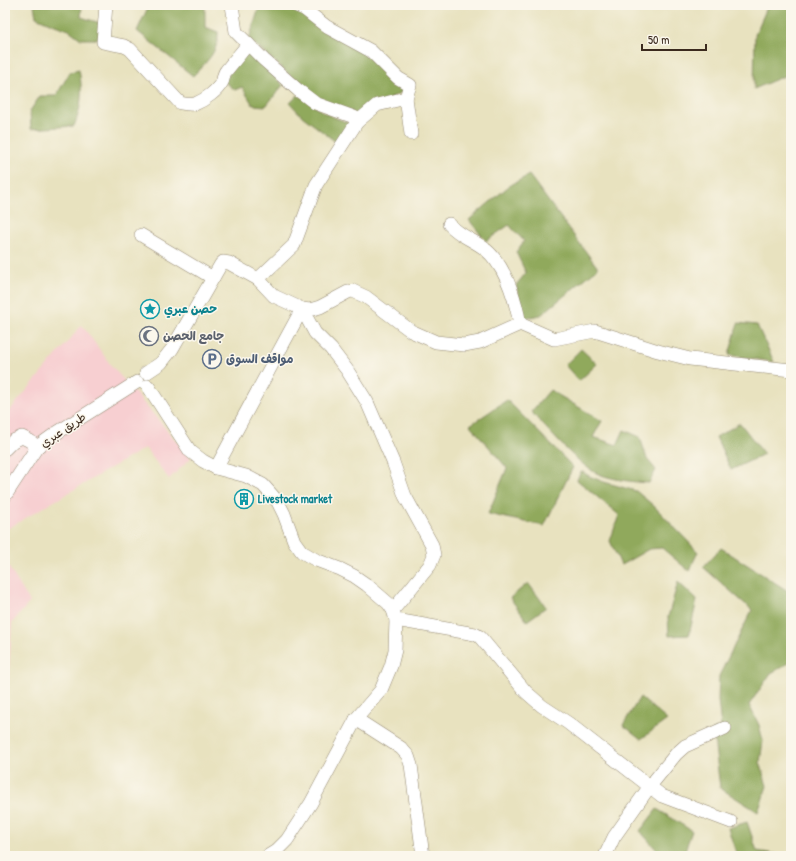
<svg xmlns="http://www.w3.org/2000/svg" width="796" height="861" font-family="'Patrick Hand','Playpen Sans Arabic',sans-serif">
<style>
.built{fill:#f7cfd1}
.forest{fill:#90a95b;stroke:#666a3c}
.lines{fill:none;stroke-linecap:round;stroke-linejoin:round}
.minor-casing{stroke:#92866e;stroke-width:14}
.minor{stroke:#fff;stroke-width:13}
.labels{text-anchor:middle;stroke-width:3;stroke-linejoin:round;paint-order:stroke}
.culture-label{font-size:12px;font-weight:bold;fill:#0d838f;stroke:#fbf7ec;text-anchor:start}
.worship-label{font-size:12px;font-weight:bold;fill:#5b616d;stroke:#fbf7ec;text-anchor:start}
.service-label{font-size:12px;font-weight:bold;fill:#4e5e75;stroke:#fbf7ec;text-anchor:start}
.street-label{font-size:12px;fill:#3b2a1e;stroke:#fbf7ec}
</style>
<rect width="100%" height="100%" fill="#fbf7ec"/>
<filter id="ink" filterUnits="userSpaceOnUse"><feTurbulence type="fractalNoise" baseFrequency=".025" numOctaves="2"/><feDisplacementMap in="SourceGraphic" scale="8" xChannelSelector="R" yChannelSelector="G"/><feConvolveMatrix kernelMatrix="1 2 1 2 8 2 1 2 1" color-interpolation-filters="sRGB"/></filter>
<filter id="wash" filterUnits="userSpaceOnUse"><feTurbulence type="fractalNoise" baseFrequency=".012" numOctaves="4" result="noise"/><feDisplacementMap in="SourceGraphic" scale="16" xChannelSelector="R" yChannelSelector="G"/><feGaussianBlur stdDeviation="0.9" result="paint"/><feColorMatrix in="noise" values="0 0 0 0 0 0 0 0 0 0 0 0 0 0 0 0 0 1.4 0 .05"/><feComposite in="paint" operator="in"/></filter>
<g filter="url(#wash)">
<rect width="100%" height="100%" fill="#e8e2bf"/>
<g class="built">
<polygon points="82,325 110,364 191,458 169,479 145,448 7,529 5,540 5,416"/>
<polygon points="5,561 30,602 12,623 5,729"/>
</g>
<g class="forest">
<polygon points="34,5 82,5 81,17 100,23 99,39 81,39 69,30 52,24 36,17"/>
<path d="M149,5H205V27L218,32C219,52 206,62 193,76L137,31Z"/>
<polygon points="260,5 286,5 299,10 357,46 402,88 402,92 359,115 319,101 249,39"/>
<polygon points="768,5 791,5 791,78 784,76 754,89 755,35"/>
<polygon points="248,49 283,85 266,106 253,105 242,87 235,90 224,81"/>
<path d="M79,70C83,89 82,108 74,126L31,129L30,111L40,96H56L70,72Z"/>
<polygon points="298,95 326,114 351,124 336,142 302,116 290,103"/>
<polygon points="529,175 598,268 541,315 524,318 516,285 526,273 516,252 524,241 509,225 486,241 469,220 509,186"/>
<polygon points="738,323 757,325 774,362 729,355"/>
<polygon points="581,349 597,364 579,381 565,365"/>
<path d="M550,390L602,421L593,437L617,445L624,430L640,437L647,459L656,470L649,483C633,482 616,480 601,475C580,468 547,428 531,412Z"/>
<polygon points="507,400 573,467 544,526 488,514 507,468 470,425"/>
<polygon points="740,423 764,454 731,470 716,437"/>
<polygon points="581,471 589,476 604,482 636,491 654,506 698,552 689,571 662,548 649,549 621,565 610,541 619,515 577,480"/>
<polygon points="721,548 791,593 791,662 771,673 749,705 759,725 763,741 760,762 767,786 758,812 720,788 713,730 721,727 718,700 719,676 752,610 703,567"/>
<polygon points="678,582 697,600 689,635 669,636 668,617"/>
<polygon points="528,583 546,607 527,621 510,598"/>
<polygon points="640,697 667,720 641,739 623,725"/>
<polygon points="657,809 692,831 683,856 662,856 640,831"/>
<polygon points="747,822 757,851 787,856 737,856 728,828"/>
</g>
</g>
<g filter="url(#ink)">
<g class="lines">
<defs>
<g id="minor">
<path d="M106,5L103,42L124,46L130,49L180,103C185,104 190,105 195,104C205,100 217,91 222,82C224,79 223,74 226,71C233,62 241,53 248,44"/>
<polyline points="232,5 236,32 264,60 298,90 315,103 354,117 357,122"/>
<polyline points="295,5 304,9 327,27 371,51 398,78 410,85 406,98"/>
<path d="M449,224C461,237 472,239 485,249C506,266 515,298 520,324"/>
<polyline points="141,235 213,278"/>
<polyline points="258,279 294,245 316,185 357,122 377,105 406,98 411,134"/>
<polyline points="302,309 310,310 320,307 348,292 353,291 366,297 411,331 436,342 464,345 480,342 520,324 554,339 595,331 658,351 690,359 791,370"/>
<polyline points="302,309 315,333 331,349 347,370 367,402 393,462 405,496 432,545 434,555 430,565 393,610"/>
<polyline points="146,373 161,363 172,349 221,264 223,262 229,263 258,279 274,296 302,309 216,468"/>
<polyline points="148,386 190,451 203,461 216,468 246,476 263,485 278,502 284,514 294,541 302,552 316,560 340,569 354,576 367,585 388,603 393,610 396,620 395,650 391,666 381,690 356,719 311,803 287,840 276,851 268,856"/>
<polyline points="5,449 13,441 22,437 30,441 37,447"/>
<polyline points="5,496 37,447 55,434 137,382"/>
<polyline points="396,620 475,634 480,637 526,692 542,706 568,723 662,796 731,822"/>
<polyline points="356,719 401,748 408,756 411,765 423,856"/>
<polyline points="605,856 614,837 650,786 676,754 685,746 725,728"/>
</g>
</defs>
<use href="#minor" class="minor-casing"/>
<use href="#minor" class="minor"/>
</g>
</g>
<defs>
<symbol id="sight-ring" viewBox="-11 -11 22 22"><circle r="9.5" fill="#fbf7ec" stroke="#0f9aa8" stroke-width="1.5"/><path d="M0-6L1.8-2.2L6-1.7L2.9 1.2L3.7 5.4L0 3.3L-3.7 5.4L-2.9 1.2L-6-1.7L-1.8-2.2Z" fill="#0f9aa8"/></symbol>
<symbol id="mosque-ring" viewBox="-11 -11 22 22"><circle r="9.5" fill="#fbf7ec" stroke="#6b7280" stroke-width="1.5"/><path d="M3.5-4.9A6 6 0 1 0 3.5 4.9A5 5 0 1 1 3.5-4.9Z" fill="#6b7280"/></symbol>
<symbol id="parking-ring" viewBox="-11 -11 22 22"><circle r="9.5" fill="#fbf7ec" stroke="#5c6f8a" stroke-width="1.5"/><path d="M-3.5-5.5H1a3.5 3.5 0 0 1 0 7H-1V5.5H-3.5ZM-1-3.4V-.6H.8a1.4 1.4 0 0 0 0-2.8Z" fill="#5c6f8a"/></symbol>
<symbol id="building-ring" viewBox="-11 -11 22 22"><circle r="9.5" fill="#fbf7ec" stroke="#0f9aa8" stroke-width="1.5"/><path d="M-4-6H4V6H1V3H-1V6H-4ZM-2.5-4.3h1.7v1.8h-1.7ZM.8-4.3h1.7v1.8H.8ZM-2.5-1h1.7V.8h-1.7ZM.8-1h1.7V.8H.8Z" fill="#0f9aa8"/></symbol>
</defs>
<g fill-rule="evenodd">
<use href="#sight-ring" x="139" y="298" width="22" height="22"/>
<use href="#mosque-ring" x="138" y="325" width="22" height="22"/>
<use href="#parking-ring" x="201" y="348" width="22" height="22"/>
<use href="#building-ring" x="233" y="488" width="22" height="22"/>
</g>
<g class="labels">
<g class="culture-label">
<text x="164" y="313">حصن عبري</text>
<text x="258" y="503">Livestock market</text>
</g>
<g class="worship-label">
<text x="163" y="340">جامع الحصن</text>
</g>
<g class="service-label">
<text x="226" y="363">مواقف السوق</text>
</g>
<g class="street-label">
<text transform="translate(63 430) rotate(-34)" y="4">طريق عبري</text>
</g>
</g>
<rect width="796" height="861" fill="none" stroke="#fbf7ec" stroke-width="20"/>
<path d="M642 44v6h64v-6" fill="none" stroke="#3b2a1e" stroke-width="2"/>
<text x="648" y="44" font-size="12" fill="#3b2a1e" stroke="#fbf7ec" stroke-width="3" paint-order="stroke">50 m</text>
</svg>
